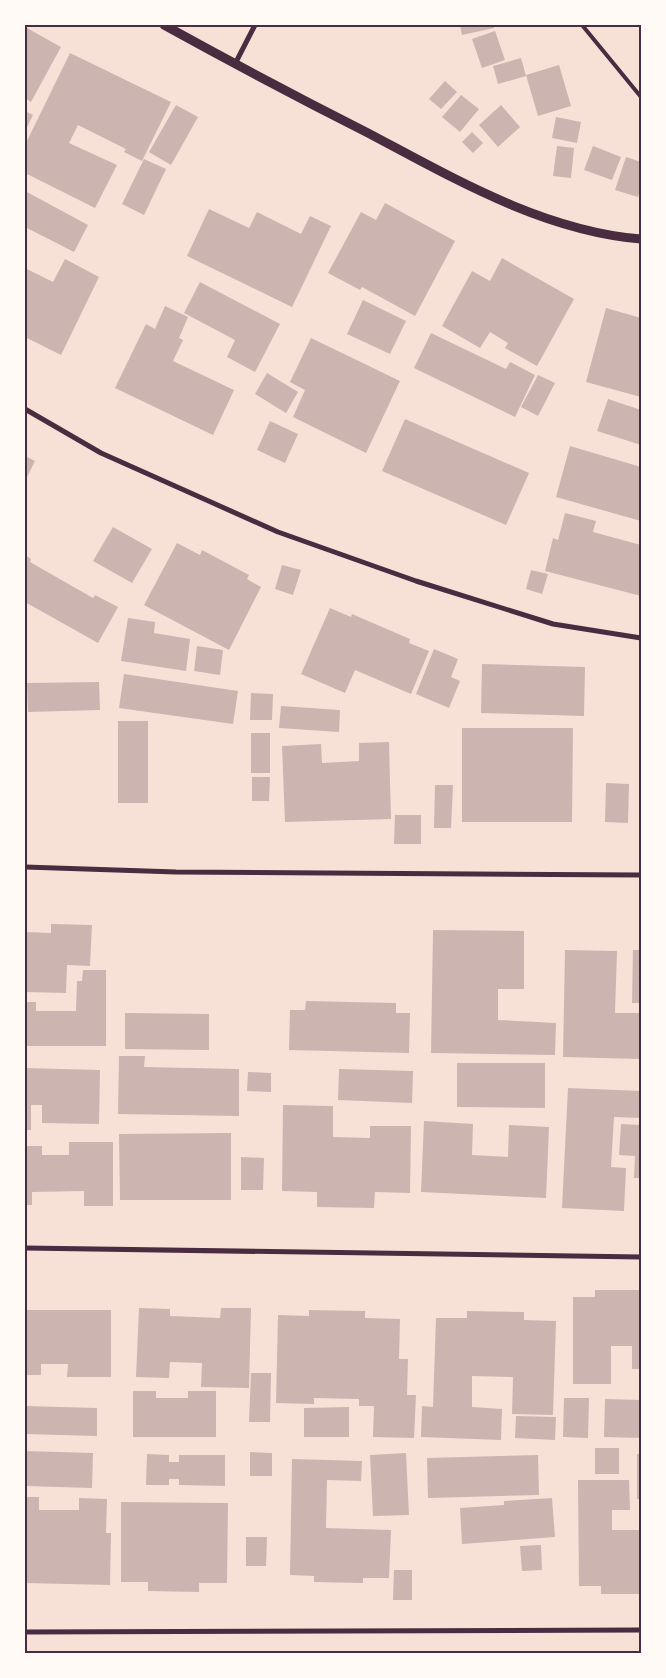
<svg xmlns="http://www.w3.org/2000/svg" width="666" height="1678" font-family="Overpass,sans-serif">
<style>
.building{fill:#ccb4b1}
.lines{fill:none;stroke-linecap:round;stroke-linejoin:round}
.service{stroke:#4a2c40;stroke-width:4}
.minor{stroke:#4a2c40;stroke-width:5}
.tertiary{stroke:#4a2c40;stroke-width:9}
.neatline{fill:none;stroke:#4a2c40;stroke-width:2}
</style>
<rect width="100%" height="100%" fill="#f7e1d7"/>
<g class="building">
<polygon points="460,25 494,25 494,28 462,35"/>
<polygon points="25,27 61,47 31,102 25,98"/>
<polygon points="495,31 505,60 482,68 472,39"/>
<polygon points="70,53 171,102 142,161 124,152 126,149 78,125 69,143 117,165 95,208 25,173 25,145"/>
<polygon points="521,58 526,76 498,84 493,66"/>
<polygon points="559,65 571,106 538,116 526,75"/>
<polygon points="445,81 457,92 441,109 429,99"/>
<polygon points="461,95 479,109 460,132 442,117"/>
<polygon points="176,105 198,117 171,165 149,152"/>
<polygon points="501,105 520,127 498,147 479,125"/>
<polygon points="25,111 33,115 25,131"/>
<polygon points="556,117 581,122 577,143 552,138"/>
<polygon points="472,132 483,143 473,153 462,142"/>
<polygon points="557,146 574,148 571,178 553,176"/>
<polygon points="593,146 621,157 612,180 584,170"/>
<polygon points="626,157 641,162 641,188 638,197 615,190"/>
<polygon points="144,159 166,169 144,215 122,204"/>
<polygon points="25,191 88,225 74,252 25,227"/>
<polygon points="385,203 455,241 415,316 362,287 360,290 328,273 361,212 376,220"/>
<polygon points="209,209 249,228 257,212 301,234 310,216 331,226 292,307 187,256"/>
<polygon points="502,258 574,299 537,366 505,348 508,343 490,332 480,348 442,326 472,271 490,281"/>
<polygon points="65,259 99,277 61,355 25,337 25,268 53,282"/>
<polygon points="200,282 280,324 255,372 227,357 235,340 184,313"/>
<polygon points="363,300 406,321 390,354 347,334"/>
<polygon points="165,306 188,317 179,338 183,340 173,361 234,390 213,435 115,388 146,324 155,329"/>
<polygon points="606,308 641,318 641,397 586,382"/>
<polygon points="431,333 506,369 510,362 535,375 515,417 414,368"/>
<polygon points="311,338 400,381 366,453 293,417 305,390 290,382"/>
<polygon points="267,373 298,392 286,413 255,394"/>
<polygon points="538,375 555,383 538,416 521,407"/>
<polygon points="608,399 641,410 641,445 597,431"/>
<polygon points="405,419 529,473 506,525 382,471"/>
<polygon points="270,421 298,434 285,463 257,450"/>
<polygon points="570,446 641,467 641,521 556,497"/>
<polygon points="25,456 35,461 25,481"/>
<polygon points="565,513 596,521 593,532 641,545 641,596 545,571 553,538 558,540"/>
<polygon points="113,527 152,549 132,583 93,561"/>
<polygon points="177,543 200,555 202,550 249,575 247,579 261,587 229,650 144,605"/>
<polygon points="25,555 31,559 30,562 93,598 95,595 118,607 98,643 25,602"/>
<polygon points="282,565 301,570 293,595 275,589"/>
<polygon points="531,570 548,574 542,594 526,589"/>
<polygon points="330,608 351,617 352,614 410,639 409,643 429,651 411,694 355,670 345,693 301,674"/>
<polygon points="128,618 155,622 154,633 190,639 186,671 121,661"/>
<polygon points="197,646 223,650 220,675 194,671"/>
<polygon points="434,649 458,659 451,677 460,681 449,708 416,694"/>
<polygon points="482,664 585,667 584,716 481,713"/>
<polygon points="124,674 238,691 233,724 119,708"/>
<polygon points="99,682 100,710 28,712 27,683"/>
<polygon points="251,693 273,694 272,720 250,720"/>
<polygon points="281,706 340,710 339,732 279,728"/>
<rect x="118" y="721" width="30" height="82"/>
<polygon points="462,728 573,728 572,822 462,822"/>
<rect x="251" y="733" width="19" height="40"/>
<polygon points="389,742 391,819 285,822 282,746 321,744 322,763 359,761 359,743"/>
<polygon points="252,777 270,777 269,801 252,801"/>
<polygon points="606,783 629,784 628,823 605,822"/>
<polygon points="435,785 453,785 451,828 434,828"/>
<polygon points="395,815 421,815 421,844 394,844"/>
<polygon points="51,924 92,925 90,966 67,965 66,993 25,992 25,932 51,933"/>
<polygon points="433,930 524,931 524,989 498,989 498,1020 556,1023 555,1055 431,1053"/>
<polygon points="565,950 617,951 615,1013 641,1013 641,1059 563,1057"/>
<polygon points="633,950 641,950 641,1003 632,1003"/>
<polygon points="83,970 106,970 106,1046 25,1046 25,1002 36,1002 36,1011 76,1011 77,981 82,981"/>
<polygon points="306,1001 396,1003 396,1013 410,1013 409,1053 289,1050 290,1010 305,1010"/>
<polygon points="125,1013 209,1014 209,1050 125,1049"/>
<polygon points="119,1056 145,1056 144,1067 239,1069 239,1116 118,1114"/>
<polygon points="457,1063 545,1063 545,1108 457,1107"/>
<polygon points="25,1068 100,1070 99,1124 42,1123 42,1105 31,1105 31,1130 25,1130"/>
<polygon points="339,1069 413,1071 412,1103 338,1100"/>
<polygon points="248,1072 271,1073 271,1092 247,1091"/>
<polygon points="568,1088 641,1091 641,1118 614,1117 611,1167 626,1168 624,1211 562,1208"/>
<polygon points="283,1105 333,1106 333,1137 370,1138 370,1126 411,1126 410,1193 375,1192 374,1208 317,1207 317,1192 282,1191"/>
<polygon points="424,1121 473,1124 472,1155 508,1157 509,1125 549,1127 546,1198 421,1192"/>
<polygon points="621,1124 641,1125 641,1178 634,1178 635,1156 619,1155"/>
<polygon points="231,1133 231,1200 120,1200 119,1134"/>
<polygon points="69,1142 113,1142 113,1206 84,1206 84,1191 32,1192 32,1205 25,1205 25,1146 42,1146 42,1155 69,1155"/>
<polygon points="241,1157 264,1158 263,1190 241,1190"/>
<polygon points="595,1290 641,1290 641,1369 632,1369 632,1346 611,1346 611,1384 573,1384 573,1297 595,1297"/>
<polygon points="139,1308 170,1309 170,1316 220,1318 221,1308 251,1308 249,1388 201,1387 202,1363 170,1362 169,1378 136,1377"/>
<polygon points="25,1310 111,1310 111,1377 67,1377 68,1364 41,1364 41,1375 25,1375"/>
<polygon points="309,1310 365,1311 365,1318 400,1319 399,1359 408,1359 407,1395 416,1395 414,1438 373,1437 374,1406 359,1406 359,1399 314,1398 314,1404 276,1403 278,1315 309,1316"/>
<polygon points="467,1311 524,1312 524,1320 556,1321 553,1415 512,1414 513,1377 472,1376 472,1407 502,1409 501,1440 421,1437 422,1406 433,1407 436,1318 467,1318"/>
<polygon points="251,1373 271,1373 270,1422 249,1422"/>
<polygon points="133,1391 156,1391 156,1398 188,1398 188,1391 216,1391 216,1437 133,1437"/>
<polygon points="564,1398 589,1398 588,1438 563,1437"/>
<polygon points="605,1399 641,1400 641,1438 604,1437"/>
<polygon points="25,1406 97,1408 97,1436 25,1434"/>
<polygon points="349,1407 349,1437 304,1437 304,1408"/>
<polygon points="516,1416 556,1417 555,1440 515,1438"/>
<rect x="595" y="1448" width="24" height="26"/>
<polygon points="25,1451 93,1453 92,1488 25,1486"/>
<polygon points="250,1452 272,1453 272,1476 250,1476"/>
<polygon points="406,1453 409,1515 373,1516 370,1455"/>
<polygon points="147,1454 169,1455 169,1462 179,1462 179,1455 225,1455 225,1486 179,1485 179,1479 169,1479 169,1485 146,1485"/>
<rect x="637" y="1454" width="4" height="45"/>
<polygon points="538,1455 539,1495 428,1498 427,1458"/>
<polygon points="292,1459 362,1461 361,1481 327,1480 326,1528 391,1530 389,1578 363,1578 363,1583 314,1582 314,1576 290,1575"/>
<polygon points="578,1480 629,1480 630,1510 612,1510 612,1530 641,1530 641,1594 601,1594 601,1586 579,1586"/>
<polygon points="25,1497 39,1497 39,1510 79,1510 79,1498 107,1499 106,1533 111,1533 110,1585 25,1583"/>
<polygon points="552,1498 555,1537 462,1544 460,1508 504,1505 504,1501"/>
<polygon points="121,1502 228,1503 227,1583 199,1583 199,1592 148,1591 148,1582 121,1582"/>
<polygon points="246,1537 267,1537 266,1566 246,1566"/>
<polygon points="541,1545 542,1570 522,1571 520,1546"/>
<polygon points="394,1570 412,1570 412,1600 393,1600"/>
</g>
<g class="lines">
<polyline class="service" points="582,25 641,97"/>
<g class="minor">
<polyline points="235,64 255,25"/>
<polyline points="25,409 101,453 278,532 416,581 553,624 641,638"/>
<polyline points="25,867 176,872 641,875"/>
<polyline points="25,1248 641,1257"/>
<polyline points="25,1632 641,1630"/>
</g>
<path class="tertiary" d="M164,25C231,62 299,98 368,133C453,178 543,231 641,239"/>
</g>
<rect width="666" height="1678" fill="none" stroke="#fffaf5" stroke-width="52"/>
<rect x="26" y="26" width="614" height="1626" class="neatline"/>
</svg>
